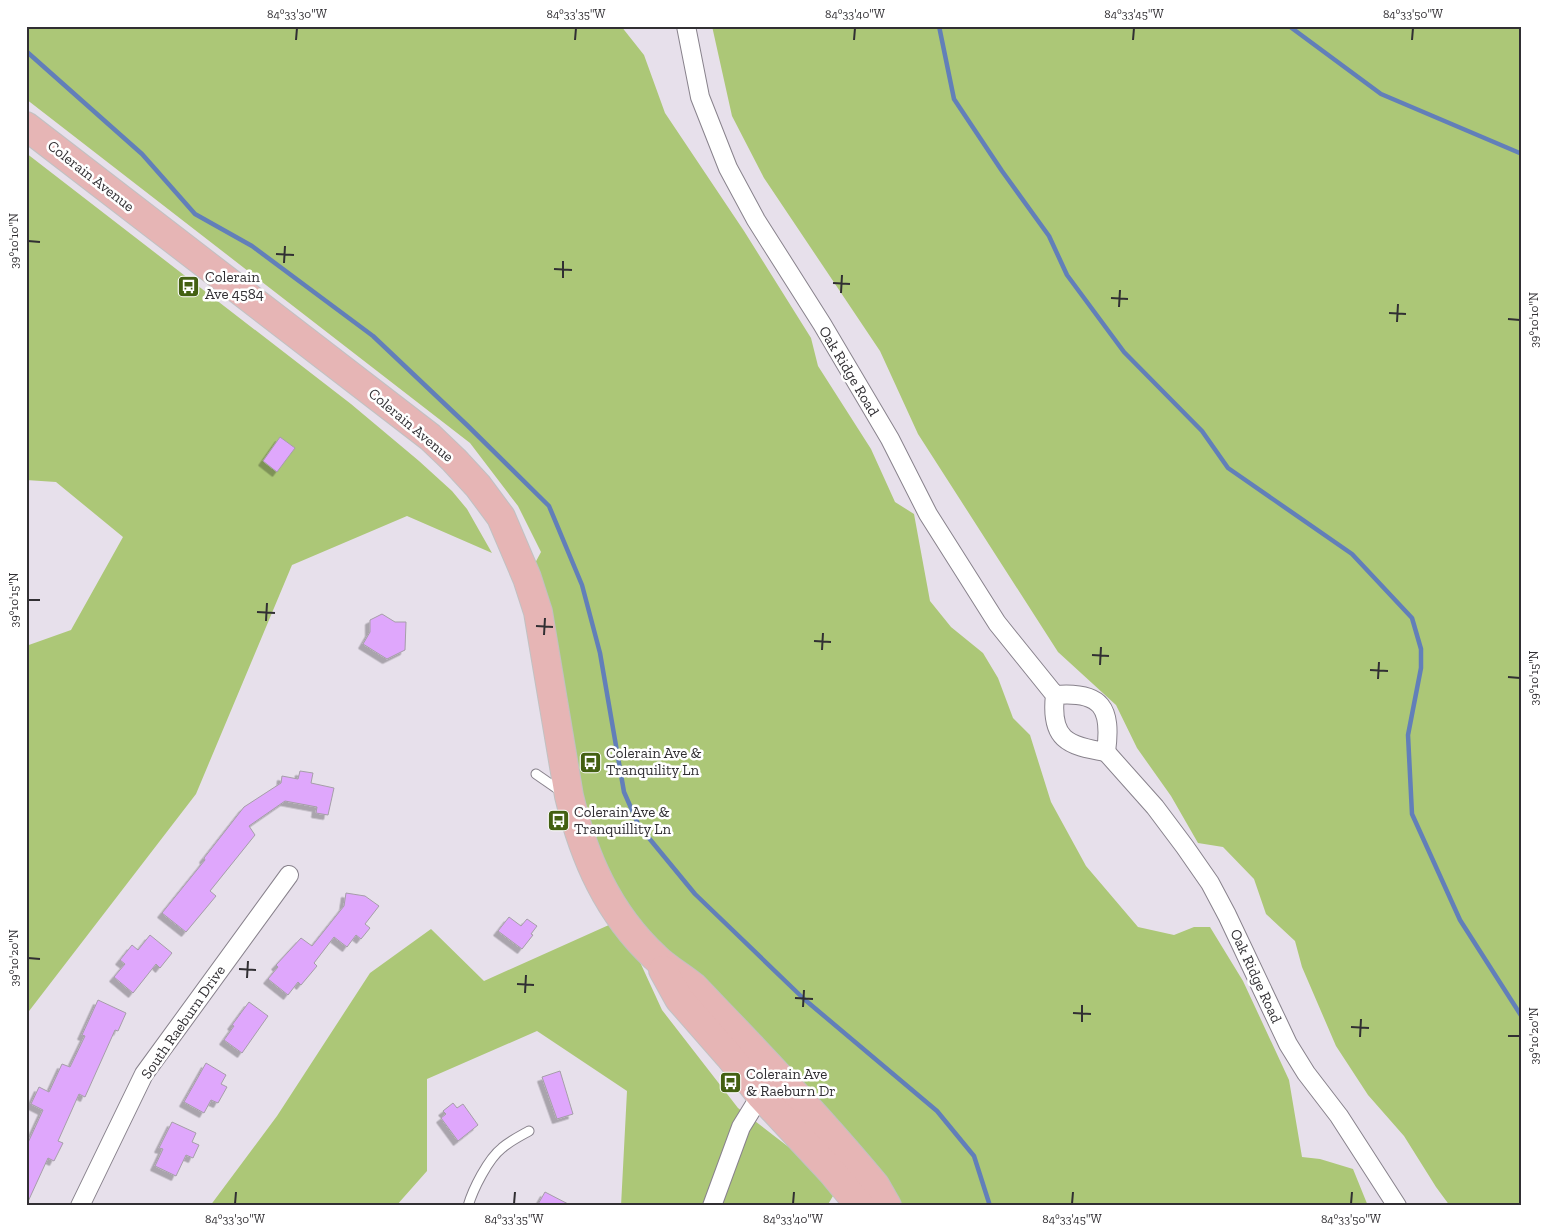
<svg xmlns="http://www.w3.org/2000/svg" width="1548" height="1232" font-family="'Zilla Slab',serif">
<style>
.green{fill:#acc777}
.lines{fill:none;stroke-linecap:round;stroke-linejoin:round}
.stream{stroke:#627fb9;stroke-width:4.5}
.building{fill:#dfa7fc;stroke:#a59ea8;filter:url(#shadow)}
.service-casing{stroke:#88828c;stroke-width:11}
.minor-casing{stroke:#88828c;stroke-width:20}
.primary-casing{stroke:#c1c1c2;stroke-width:30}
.service{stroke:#fff;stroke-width:9}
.minor{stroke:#fff;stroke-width:18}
.primary{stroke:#e6b5b5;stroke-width:28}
.ticks{fill:none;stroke:#312f33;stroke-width:2}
.labels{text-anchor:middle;stroke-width:5;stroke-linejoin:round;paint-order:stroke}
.street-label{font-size:15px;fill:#312f33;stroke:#fff}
.poi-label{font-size:15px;fill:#312f33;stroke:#fff;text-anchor:start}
.neatline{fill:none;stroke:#312f33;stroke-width:2}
.ticks-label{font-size:12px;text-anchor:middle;fill:#312f33}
</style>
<defs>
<filter id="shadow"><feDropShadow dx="-4.5" dy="4.5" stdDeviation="0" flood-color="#0004"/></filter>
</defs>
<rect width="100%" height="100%" fill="#e7e0eb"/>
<g class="green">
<polygon points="26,26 621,26 644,55 665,113 744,231 811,338 818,366 871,449 895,502 914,514 930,601 951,627 983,653 998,678 1013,718 1030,735 1051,802 1086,866 1138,927 1174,935 1194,927 1210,927 1243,981 1289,1080 1302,1157 1320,1159 1353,1169 1368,1206 887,1206 622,923 662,1010 738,1108 839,1186 827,1206 621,1206 627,1091 537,1031 427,1079 427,1171 396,1206 210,1206 277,1116 370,973 431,929 484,981 620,920 601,885 527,578 541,552 518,506 470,443 26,99"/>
<polygon points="712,26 1522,26 1522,1206 1450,1206 1436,1187 1404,1136 1368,1095 1336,1046 1302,967 1295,941 1266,914 1254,879 1223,847 1198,843 1171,796 1137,748 1116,705 1058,652 918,434 880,351 764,178 732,116"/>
<polygon points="26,153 351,404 419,461 452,491 467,509 492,553 407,516 292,565 196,794 26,1015 26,646 71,630 123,537 56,482 26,480"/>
</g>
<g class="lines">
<g class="stream">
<polyline points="939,26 954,99 1002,171 1049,236 1067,275 1124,352 1202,431 1228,468 1352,554 1412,618 1421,649 1421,668 1408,735 1412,814 1460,920 1522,1017"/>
<polyline points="1289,26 1381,94 1522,154"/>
<polyline points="26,51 142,154 195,214 252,246 373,336 468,426 549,506 582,585 600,653 624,792 639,826 695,894 804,999 937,1111 974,1156 990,1206"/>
</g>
</g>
<g class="building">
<polygon points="280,437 295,448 277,472 263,461"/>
<polygon points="382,614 395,622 406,622 405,650 387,659 363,644 370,632 370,620"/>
<polygon points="300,771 313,773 311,783 334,788 328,815 316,813 317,807 285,801 249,826 255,835 210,891 216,896 186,932 162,913 205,860 204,858 244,807 281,783 282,776 298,779"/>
<polygon points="346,893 365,896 379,906 365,924 370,928 361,939 356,935 347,947 334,937 314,963 317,966 301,985 298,982 288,995 268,979 278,967 276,965 301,938 312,946 344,906"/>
<polygon points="509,917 521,926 527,919 537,926 531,934 533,935 522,949 498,931"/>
<polygon points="150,935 172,953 160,968 156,964 133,993 114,977 125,964 120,960 132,945 138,950"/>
<polygon points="98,1000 126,1013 118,1031 115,1030 85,1097 79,1094 58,1141 63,1143 54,1161 48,1158 26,1206 26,1147 43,1110 31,1104 39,1087 49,1092 62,1064 70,1067 85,1036 82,1035"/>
<polygon points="249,1002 268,1016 242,1053 224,1040 234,1026 232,1025"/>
<polygon points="206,1063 226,1075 221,1084 227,1087 218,1103 211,1100 204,1113 184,1102"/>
<polygon points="560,1071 573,1114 557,1119 542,1077"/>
<polygon points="453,1103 457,1108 463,1104 478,1125 458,1141 441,1118 446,1114 443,1111"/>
<polygon points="172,1122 196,1133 192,1142 199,1145 193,1158 186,1155 176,1176 155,1166 163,1149 159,1148"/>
<polygon points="545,1192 572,1206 537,1206"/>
</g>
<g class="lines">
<defs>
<g id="service">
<polyline points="536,774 562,792"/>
<path d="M468,1206C473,1189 488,1159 502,1148C510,1141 520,1136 529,1131"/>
</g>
<g id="minor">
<path d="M686,26L700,97L728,168L756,220L822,324L890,439L928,514L997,623L1055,695C1050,739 1067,746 1106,752C1112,708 1102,691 1055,695"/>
<polyline points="1106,752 1155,807 1185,847 1210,883 1227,915 1288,1044 1306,1073 1339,1116 1397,1206"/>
<polyline points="80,1206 144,1074 289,875"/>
<polyline points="712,1206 741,1127 765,1088"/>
</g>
<g id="primary">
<path d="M26,126L430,437L454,460L478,486L501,517L527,578L538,612L569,796C584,858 608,913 655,957C667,969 681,976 694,987C701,994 708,1002 715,1009C770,1066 824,1124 875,1185L887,1206"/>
<polyline points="663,970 679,999 729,1056 761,1096 832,1172 860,1206"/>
</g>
</defs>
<use href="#service" class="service-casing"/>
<use href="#minor" class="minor-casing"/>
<use href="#primary" class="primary-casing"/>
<use href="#service" class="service"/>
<use href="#minor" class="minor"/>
<use href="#primary" class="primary"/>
</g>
<path class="ticks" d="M296,40L297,28M575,40L576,28M854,40L855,28M1133,40L1134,28M1412,40L1413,28M28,241L40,242M276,254L294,255M284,263L285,246M554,269L572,270M563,278V261M833,283L850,284M841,293L842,275M1111,298L1128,299M1119,307L1120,290M1389,313L1406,314M1508,319L1520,320M1397,322L1398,304M28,600H40M257,612L275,613M266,621L267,603M536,626L553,627M544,635L545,618M814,641L831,642M822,650L823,633M1092,655L1109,656M1100,665L1101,647M1370,670L1388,671M1508,677L1520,678M1378,679L1379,662M28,958L40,959M239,969L256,970M247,978L248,961M517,984L534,985M525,993L526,975M795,998L813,999M803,1007L804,990M1073,1013L1091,1014M1082,1022V1005M1351,1027L1369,1028M1508,1036H1520M1360,1037L1361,1019M235,1204L236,1192M514,1204L515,1192M793,1204L794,1192M1072,1204L1073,1192M1351,1204L1352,1192"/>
<defs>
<symbol id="bus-square" viewBox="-11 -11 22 22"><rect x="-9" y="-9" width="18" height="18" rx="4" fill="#436012" stroke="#fff"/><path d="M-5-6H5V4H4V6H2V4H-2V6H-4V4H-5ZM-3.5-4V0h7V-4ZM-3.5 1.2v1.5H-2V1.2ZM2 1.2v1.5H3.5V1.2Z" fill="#fff"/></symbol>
</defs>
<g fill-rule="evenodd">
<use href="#bus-square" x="176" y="274" width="25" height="25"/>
<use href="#bus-square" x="578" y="750" width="25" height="25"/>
<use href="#bus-square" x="546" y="808" width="25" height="25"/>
<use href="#bus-square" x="718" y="1070" width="25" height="25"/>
</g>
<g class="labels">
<g class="street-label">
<text transform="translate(91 176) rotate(38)" y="5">Colerain Avenue</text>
<text transform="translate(849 371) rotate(59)" y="5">Oak Ridge Road</text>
<text transform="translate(411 425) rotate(40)" y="5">Colerain Avenue</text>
<text transform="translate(1256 976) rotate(65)" y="5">Oak Ridge Road</text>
<text transform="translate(183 1022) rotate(-55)" y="5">South Raeburn Drive</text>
</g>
<g class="poi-label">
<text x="205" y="282">Colerain<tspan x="205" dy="17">Ave 4584</tspan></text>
<text x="606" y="758">Colerain Ave &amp;<tspan x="606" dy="17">Tranquility Ln</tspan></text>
<text x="574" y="817">Colerain Ave &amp;<tspan x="574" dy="17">Tranquillity Ln</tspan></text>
<text x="746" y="1079">Colerain Ave<tspan x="746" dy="17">&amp; Raeburn Dr</tspan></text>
</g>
</g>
<rect width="1548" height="1232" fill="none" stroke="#ffffff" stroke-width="55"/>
<rect x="28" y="28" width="1492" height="1176" class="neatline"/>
<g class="ticks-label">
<text x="297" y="18">84°33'30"W</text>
<text x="576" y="18">84°33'35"W</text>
<text x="855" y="18">84°33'40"W</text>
<text x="1134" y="18">84°33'45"W</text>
<text x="1413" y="18">84°33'50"W</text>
<text transform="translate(14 241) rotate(-90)" y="4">39°10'10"N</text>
<text transform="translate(1534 320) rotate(-90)" y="4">39°10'10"N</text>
<text transform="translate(14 600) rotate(-90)" y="4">39°10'15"N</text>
<text transform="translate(1534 678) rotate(-90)" y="4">39°10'15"N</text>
<text transform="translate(14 958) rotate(-90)" y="4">39°10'20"N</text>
<text transform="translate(1534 1036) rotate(-90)" y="4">39°10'20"N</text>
<text x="235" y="1223">84°33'30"W</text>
<text x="514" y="1223">84°33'35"W</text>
<text x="793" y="1223">84°33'40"W</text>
<text x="1072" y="1223">84°33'45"W</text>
<text x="1351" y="1223">84°33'50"W</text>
</g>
</svg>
